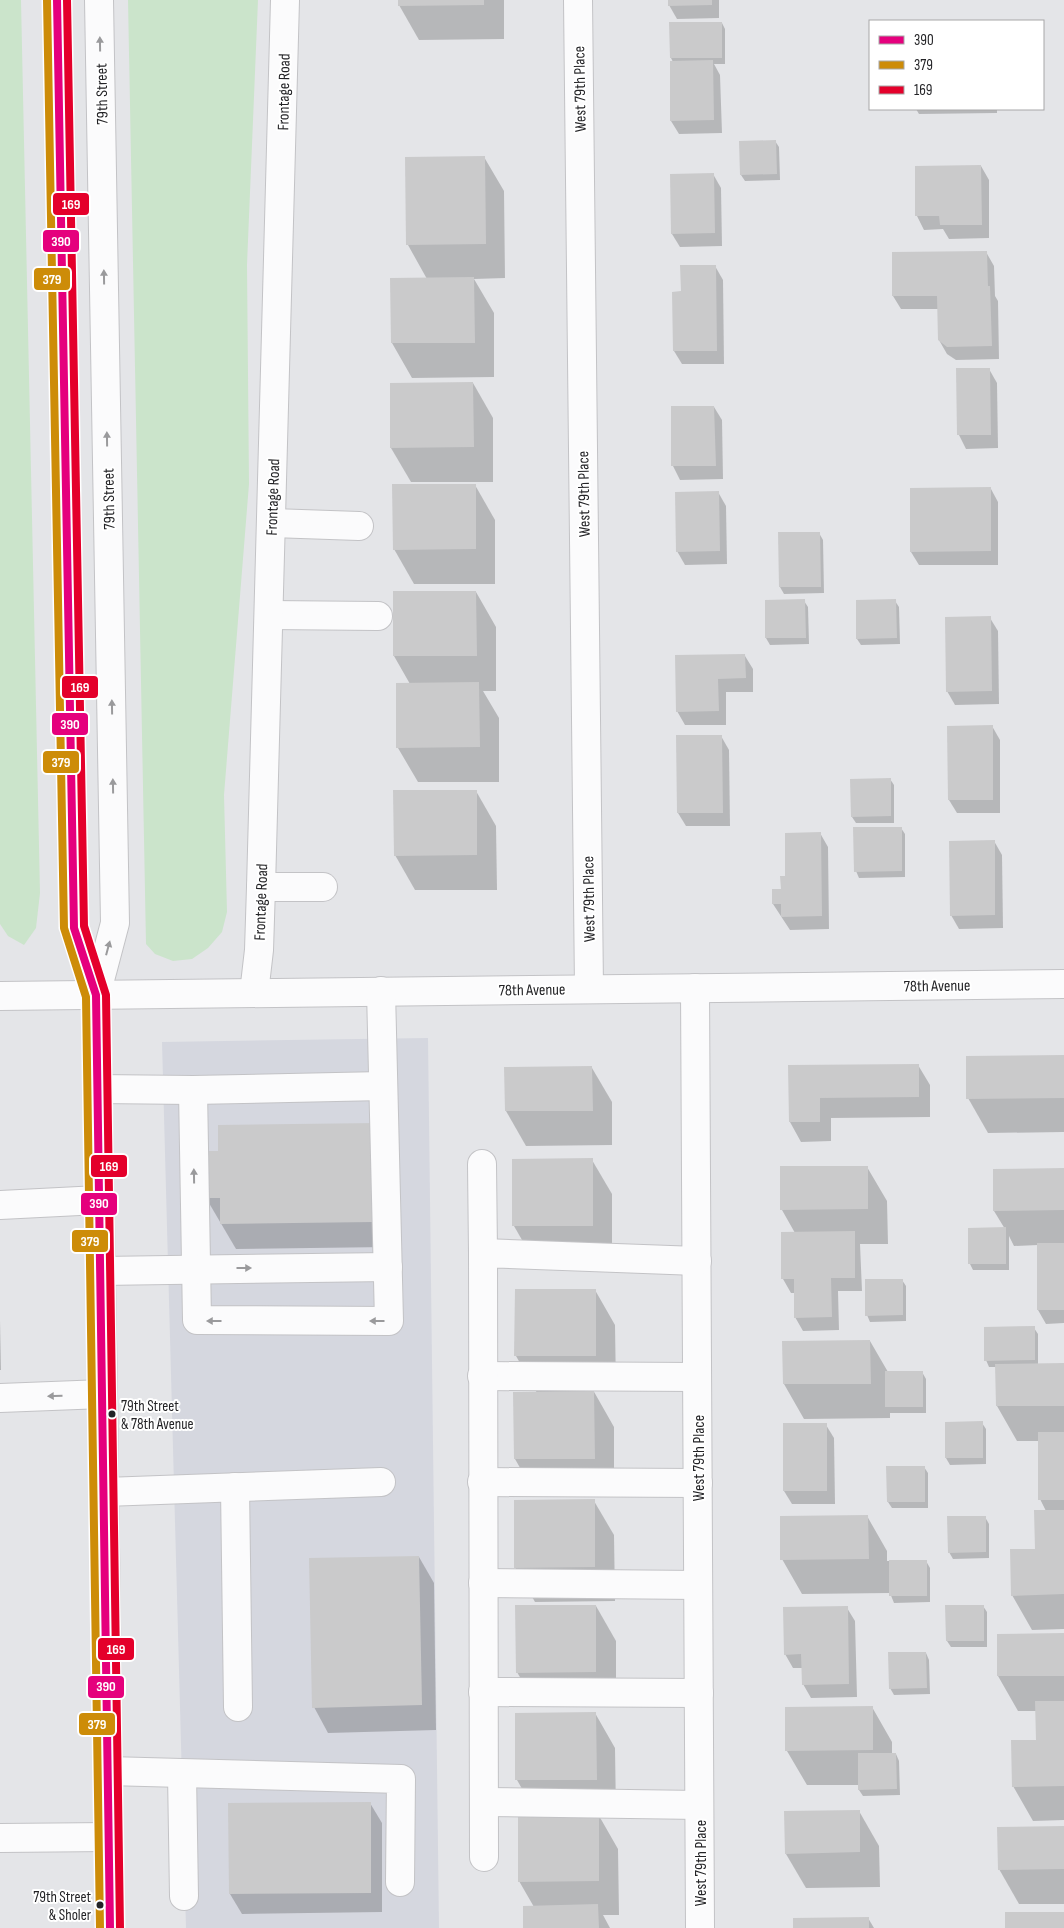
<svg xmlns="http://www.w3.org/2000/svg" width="1064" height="1928" font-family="'Sofia Sans Condensed',sans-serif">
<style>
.built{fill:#d5d7df}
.green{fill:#cbe4cb}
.shadow{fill:#0003}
.building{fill:#cacacb}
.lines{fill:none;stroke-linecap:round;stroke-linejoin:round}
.minor-casing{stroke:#c3c3c6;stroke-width:30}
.major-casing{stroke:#c3c3c6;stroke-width:30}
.minor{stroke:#fbfbfc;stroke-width:28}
.major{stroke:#fbfbfc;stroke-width:28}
.bus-1-casing{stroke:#fff;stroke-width:11}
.bus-2-casing{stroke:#fff;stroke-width:11}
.bus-3-casing{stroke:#fff;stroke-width:11}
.bus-1{stroke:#e5007d;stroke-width:8}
.bus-2{stroke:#cd8c08;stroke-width:8}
.bus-3{stroke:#e4002b;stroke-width:8}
.oneway{fill:#9a9a9c}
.bus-dot{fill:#232326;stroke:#fff;stroke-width:2}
.labels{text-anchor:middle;stroke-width:4;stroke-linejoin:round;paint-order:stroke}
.bus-label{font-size:15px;fill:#232326;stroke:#fff;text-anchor:start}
.street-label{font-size:16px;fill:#232326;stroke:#fff}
.line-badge{stroke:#fff;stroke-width:2}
.badge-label{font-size:14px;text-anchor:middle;font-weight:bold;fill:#fff}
</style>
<rect width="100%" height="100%" fill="#e4e5e8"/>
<polygon class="built" points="428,1038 439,1928 186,1928 162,1042"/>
<g class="green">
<polygon points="0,0 21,0 40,893 36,928 24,945 8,936 0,924"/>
<polygon points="128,0 258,0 247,265 249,484 224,795 227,912 222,932 208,948 192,959 173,961 155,954 146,944"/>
</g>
<g class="shadow">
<polygon points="399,0 504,0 504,39 419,40 399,5"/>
<polygon points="669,0 719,0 719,18 677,19 669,5"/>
<polygon points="722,23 725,29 725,64 714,64 720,75 722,133 679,134 671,121 673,62 671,58"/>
<polygon points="916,109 997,109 997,113 919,114"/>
<polygon points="775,141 779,147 780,180 745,181 741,175"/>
<polygon points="484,157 504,191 505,278 474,279 494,313 494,377 412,378 392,343 427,279 408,245"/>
<polygon points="981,166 989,180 989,238 949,239 943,229 924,230 917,216 916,167"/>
<polygon points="713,174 721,188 722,246 680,247 672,234"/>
<polygon points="986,252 994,266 995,296 998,301 999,359 956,360 947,354 939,340 939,309 901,309 893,296"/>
<polygon points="715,266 723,280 724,364 682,364 674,351 682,292"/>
<polygon points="989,369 997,383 998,448 966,449 959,435 958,370"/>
<polygon points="473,383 493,418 493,482 411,482 391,448"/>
<polygon points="714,407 722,420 723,479 680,480 673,466 672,408"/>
<polygon points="475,485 495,520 495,584 414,584 394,549"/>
<polygon points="991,489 998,502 998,565 919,565 911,552"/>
<polygon points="718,492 726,506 727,564 685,565 677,551"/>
<polygon points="819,533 823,540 824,593 784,594 780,587 780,534"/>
<polygon points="394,592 476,592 496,627 496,691 483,691 499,718 499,782 418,782 398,748 410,684 394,656"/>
<polygon points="766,601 804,601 808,607 809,644 770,645 766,638"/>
<polygon points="895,601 899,607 900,644 861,645 857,639"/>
<polygon points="990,618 998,631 999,704 955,705 947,691"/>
<polygon points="745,656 753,669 753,692 726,692 726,725 685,725 677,711"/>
<polygon points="992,726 1000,740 1000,813 957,813 949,800"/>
<polygon points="721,736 729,750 730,826 686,826 678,813"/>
<polygon points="890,779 894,785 894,823 856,823 852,817"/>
<polygon points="476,791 496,826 497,890 415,890 395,855"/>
<polygon points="901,828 905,834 905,877 859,878 856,871"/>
<polygon points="820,833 828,847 829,929 790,930 773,904 782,890 786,878"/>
<polygon points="994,841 1002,855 1003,928 959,929 951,915"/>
<polygon points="1064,1056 1064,1132 988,1133 968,1098"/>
<polygon points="918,1065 930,1085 930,1117 831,1118 831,1141 801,1142 790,1122 789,1066"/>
<polygon points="592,1068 612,1102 612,1145 526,1146 506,1111"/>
<polygon points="376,1124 388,1247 236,1249 206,1198 219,1153"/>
<polygon points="592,1160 612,1194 612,1260 534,1261 514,1226"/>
<polygon points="867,1167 887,1201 888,1244 860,1244 862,1291 838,1291 839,1330 803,1331 795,1317 795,1293 791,1293 783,1279 782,1234 795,1233 782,1210"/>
<polygon points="1064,1169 1064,1323 1046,1324 1038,1310 1038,1245 1014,1246 1009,1236 1009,1270 973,1270 970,1264 1005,1229 994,1211"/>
<polygon points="902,1280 906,1286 906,1321 870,1322 867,1315"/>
<polygon points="595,1290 615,1325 616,1390 593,1390 614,1427 614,1493 535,1494 515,1459 537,1393 516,1356"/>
<polygon points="0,1320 1,1370 0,1370"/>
<polygon points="1034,1328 1038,1334 1038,1364 1064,1364 1064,1629 1032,1630 1012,1595 1036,1550 1046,1511 1040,1499 1039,1441 1017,1441 997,1406 996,1367 989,1367 986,1360"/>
<polygon points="870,1341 888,1372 922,1372 926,1379 926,1413 890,1413 890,1418 804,1419 784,1384 783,1342"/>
<polygon points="946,1423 982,1423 986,1429 986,1464 950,1465 946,1458"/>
<polygon points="826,1425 834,1438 835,1504 792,1504 784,1491"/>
<polygon points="924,1467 928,1473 928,1508 892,1508 888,1502"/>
<polygon points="594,1501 614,1535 615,1601 535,1602 515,1567"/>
<polygon points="867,1516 887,1551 887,1561 926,1561 930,1568 930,1602 894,1603 890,1593 802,1594 782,1559"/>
<polygon points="985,1517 989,1524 989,1558 953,1559 949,1552"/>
<polygon points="419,1557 434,1583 436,1730 328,1733 314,1707"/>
<polygon points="596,1606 616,1641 616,1706 537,1707 517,1672"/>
<polygon points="983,1606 987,1612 987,1647 951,1647 947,1641"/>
<polygon points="847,1608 855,1621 857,1697 811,1698 803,1684 803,1668 793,1668 785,1654"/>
<polygon points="1064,1634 1064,1820 1033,1821 1013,1786 1037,1741 1037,1711 1018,1711 998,1676 998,1635"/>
<polygon points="926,1653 929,1660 930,1694 894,1695 890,1688"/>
<polygon points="872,1707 892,1742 892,1754 896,1754 899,1761 900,1795 863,1796 859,1790 859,1785 807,1785 787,1751"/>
<polygon points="595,1713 615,1748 616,1814 598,1814 618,1849 619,1915 603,1915 610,1928 524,1928 534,1907 519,1881 537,1815 517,1780"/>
<polygon points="370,1803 382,1823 382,1912 242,1914 230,1894"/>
<polygon points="859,1811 879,1846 880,1887 806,1888 786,1854"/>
<polygon points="1064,1827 1064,1904 1019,1904 999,1869"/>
<polygon points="868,1918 874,1928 794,1928"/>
</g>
<g class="building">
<polygon points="398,0 484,0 484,5 398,6"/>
<polygon points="668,0 712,0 712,5 668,6"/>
<polygon points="669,22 722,22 722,58 670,58"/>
<polygon points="713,60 714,120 670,121 670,61"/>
<polygon points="776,140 777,174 740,175 739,141"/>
<polygon points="485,156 486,244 406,245 405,157"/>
<polygon points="981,165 982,225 940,225 939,216 915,216 915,166"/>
<polygon points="714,173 715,233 671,234 670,174"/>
<polygon points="987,251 988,286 990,286 992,346 947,347 938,340 937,296 892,296 892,252"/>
<polygon points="680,265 716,265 717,351 673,351 672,292 681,291"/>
<polygon points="474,277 475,343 391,343 390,278"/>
<polygon points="956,368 990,368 991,435 957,435"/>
<polygon points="473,382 474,447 390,448 390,383"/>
<polygon points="671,406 714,406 716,466 671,466"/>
<polygon points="392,484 476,484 476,549 393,550"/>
<polygon points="991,487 991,551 910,552 910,488"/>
<polygon points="719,491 720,551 676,552 675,492"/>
<polygon points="778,532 820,532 821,587 779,587"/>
<polygon points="393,591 476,591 477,656 393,656"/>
<polygon points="805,599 806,638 765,638 765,600"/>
<polygon points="896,599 897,638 856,639 856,600"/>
<polygon points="991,616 992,691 946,692 945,617"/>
<polygon points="745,654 746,678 718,679 719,711 676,712 675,655"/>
<polygon points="479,682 480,747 396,748 396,683"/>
<polygon points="993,725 993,800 948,800 947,726"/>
<polygon points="676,735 722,735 723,813 677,813"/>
<polygon points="891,778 891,816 851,817 850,779"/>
<polygon points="393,790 477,790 477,855 394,856"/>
<polygon points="853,827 902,827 902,871 854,872"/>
<polygon points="821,832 822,916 781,917 781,904 772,904 772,889 781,889 780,876 785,876 785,833"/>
<polygon points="995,840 995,915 950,916 949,841"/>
<polygon points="1064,1055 1064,1098 966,1099 966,1056"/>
<polygon points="919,1064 919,1097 820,1098 820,1122 789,1122 788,1065"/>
<polygon points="592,1066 593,1111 505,1111 504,1067"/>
<polygon points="377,1123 374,1222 220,1224 220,1198 205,1198 204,1151 218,1151 218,1125"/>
<polygon points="593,1158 593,1226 512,1226 512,1159"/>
<polygon points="780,1166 868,1166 868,1209 780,1210"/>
<polygon points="1064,1168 1064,1210 993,1211 993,1169"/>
<polygon points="1006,1227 1006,1264 968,1264 968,1228"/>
<polygon points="855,1231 855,1278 831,1278 832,1317 794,1318 794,1279 781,1279 781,1232"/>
<rect x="1037" y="1243" width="27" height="67"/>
<polygon points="865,1279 903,1279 903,1315 865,1316"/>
<polygon points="515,1289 596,1289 596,1356 514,1356"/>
<polygon points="1035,1326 1035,1360 984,1361 984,1327"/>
<polygon points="870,1340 871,1384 783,1384 782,1341"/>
<polygon points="1064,1363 1064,1406 996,1406 995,1364"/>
<rect x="885" y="1371" width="38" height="36"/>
<polygon points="594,1391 595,1459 514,1459 513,1392"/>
<polygon points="983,1421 983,1458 945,1458 945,1422"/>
<rect x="783" y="1423" width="44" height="68"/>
<rect x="1038" y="1432" width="26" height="68"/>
<polygon points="886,1466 925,1466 925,1502 887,1502"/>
<polygon points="595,1499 595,1567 514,1568 514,1500"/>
<polygon points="1034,1510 1064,1510 1064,1594 1011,1596 1010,1549 1035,1549"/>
<polygon points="868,1515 869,1559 780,1560 780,1516"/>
<polygon points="947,1516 986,1516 986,1552 948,1553"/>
<polygon points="419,1556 422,1705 312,1708 309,1558"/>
<rect x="889" y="1560" width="38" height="36"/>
<polygon points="515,1605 596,1605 596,1672 516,1673"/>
<polygon points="945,1605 984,1605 984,1641 946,1641"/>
<polygon points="848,1606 849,1684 802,1685 801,1654 784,1655 783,1607"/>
<polygon points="1064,1633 1064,1676 997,1676 997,1634"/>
<polygon points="888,1652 926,1652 927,1688 889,1689"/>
<polygon points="1035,1701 1064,1701 1064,1786 1012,1787 1011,1740 1036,1740"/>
<polygon points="873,1706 873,1750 785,1751 785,1707"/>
<polygon points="596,1712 597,1780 515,1780 515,1713"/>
<polygon points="858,1753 896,1753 897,1789 858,1790"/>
<polygon points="371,1802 371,1893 229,1894 228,1803"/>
<polygon points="860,1810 860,1852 785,1854 784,1811"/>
<polygon points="599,1813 599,1881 518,1882 518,1814"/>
<polygon points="1064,1826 1064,1869 998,1870 997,1827"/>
<polygon points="598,1904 599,1928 523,1928 523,1906"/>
<rect x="1005" y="1912" width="59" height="16"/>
<polygon points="869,1917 869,1928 793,1928 793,1918"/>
</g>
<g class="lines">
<defs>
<g id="minor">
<polyline points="578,0 589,988"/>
<polyline points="272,523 359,526"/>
<polyline points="269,615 378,616"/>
<polyline points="261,887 323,887"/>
<polyline points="695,988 700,1928"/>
<polyline points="254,993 259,950 261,887 285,0"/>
<polyline points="0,996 1064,984"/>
<polyline points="97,1089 193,1090 383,1086"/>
<polyline points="193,1090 197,1320 389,1321 381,991"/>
<polyline points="482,1164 483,1253"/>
<polyline points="0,1205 99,1200"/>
<polyline points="101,1271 388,1267"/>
<polyline points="482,1376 697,1377"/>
<polyline points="0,1398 103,1394"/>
<polyline points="482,1482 698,1483"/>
<polyline points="235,1487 238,1707"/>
<polyline points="105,1492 381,1482"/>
<polyline points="483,1583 698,1585"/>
<polyline points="483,1692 699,1693"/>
<polyline points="108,1771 401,1779 400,1882"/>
<polyline points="182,1774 184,1896"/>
<polyline points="484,1802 699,1805"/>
<polyline points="0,1838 109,1837"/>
<polyline points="484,1857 483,1253 697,1261"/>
</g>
<g id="major">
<polyline points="57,0 74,928 96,995"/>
<polyline points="99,0 115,923 96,995 103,1394 110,1928"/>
</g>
</defs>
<use href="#minor" class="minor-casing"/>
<use href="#major" class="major-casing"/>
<use href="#minor" class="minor"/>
<use href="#major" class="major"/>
<defs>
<polyline id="bus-1" points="57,0 74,928 96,995 110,1928"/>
<polyline id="bus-2" points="47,0 64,928 86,997 100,1928"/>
<polyline id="bus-3" points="67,0 84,926 106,995 120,1928"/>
</defs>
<use href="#bus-1" class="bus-1-casing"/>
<use href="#bus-2" class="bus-2-casing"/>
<use href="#bus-3" class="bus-3-casing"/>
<use href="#bus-1" class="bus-1"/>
<use href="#bus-2" class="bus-2"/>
<use href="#bus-3" class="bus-3"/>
</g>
<defs><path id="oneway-solid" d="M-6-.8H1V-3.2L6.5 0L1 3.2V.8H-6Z" transform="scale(1.25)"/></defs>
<g class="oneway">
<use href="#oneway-solid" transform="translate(100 44) rotate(-91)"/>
<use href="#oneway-solid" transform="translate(104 277) rotate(-91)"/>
<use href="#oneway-solid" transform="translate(107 439) rotate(-91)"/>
<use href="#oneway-solid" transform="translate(112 707) rotate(-91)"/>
<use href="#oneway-solid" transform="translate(113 786) rotate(-91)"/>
<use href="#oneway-solid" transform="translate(108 948) rotate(-75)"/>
<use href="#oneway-solid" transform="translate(194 1176) rotate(-91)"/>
<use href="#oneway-solid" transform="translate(244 1268)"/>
<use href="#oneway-solid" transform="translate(214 1321) rotate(-180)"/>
<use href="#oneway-solid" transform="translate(377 1321) rotate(-180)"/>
<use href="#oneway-solid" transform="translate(55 1396) rotate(178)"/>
</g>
<g class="bus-dot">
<circle cx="112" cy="1414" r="4.5"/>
<circle cx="100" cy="1905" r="4.5"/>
</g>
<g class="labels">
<g class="bus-label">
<text x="121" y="1411">79th Street<tspan x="121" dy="18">&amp; 78th Avenue</tspan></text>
<text x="91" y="1902" text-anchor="end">79th Street<tspan x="91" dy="18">&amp; Sholer</tspan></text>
</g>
<g class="street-label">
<text transform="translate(579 89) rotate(-91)" y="6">West 79th Place</text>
<text transform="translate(283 92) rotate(-89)" y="6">Frontage Road</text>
<text transform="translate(101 94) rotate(-91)" y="6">79th Street</text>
<text transform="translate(583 494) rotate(-91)" y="6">West 79th Place</text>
<text transform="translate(272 497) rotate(-88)" y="6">Frontage Road</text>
<text transform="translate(108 499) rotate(-91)" y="6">79th Street</text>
<text transform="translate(588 899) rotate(-91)" y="6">West 79th Place</text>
<text transform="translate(260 902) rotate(-88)" y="6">Frontage Road</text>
<text transform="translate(937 985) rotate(-1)" y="6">78th Avenue</text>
<text transform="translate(532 989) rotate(-1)" y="6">78th Avenue</text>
<text transform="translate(698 1458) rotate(-90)" y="6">West 79th Place</text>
<text transform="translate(700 1863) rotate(-90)" y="6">West 79th Place</text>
</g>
</g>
<g class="line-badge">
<rect x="52" y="192" width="38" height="24" rx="5" fill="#e4002b"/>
<rect x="42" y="229" width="38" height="24" rx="5" fill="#e5007d"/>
<rect x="33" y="267" width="38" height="24" rx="5" fill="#cd8c08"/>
<rect x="61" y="675" width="38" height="24" rx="5" fill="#e4002b"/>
<rect x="51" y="712" width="38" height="24" rx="5" fill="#e5007d"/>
<rect x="42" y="750" width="38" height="24" rx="5" fill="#cd8c08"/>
<rect x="90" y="1154" width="38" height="24" rx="5" fill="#e4002b"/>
<rect x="80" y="1192" width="38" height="24" rx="5" fill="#e5007d"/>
<rect x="71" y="1229" width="38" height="24" rx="5" fill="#cd8c08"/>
<rect x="97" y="1637" width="38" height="24" rx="5" fill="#e4002b"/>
<rect x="87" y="1675" width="38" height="24" rx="5" fill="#e5007d"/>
<rect x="78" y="1712" width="38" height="24" rx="5" fill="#cd8c08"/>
</g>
<g class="badge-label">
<text x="71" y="209">169</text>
<text x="61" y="246">390</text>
<text x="52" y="284">379</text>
<text x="80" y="692">169</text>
<text x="70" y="729">390</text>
<text x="61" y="767">379</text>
<text x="109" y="1171">169</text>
<text x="99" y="1208">390</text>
<text x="90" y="1246">379</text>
<text x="116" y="1654">169</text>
<text x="106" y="1691">390</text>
<text x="97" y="1729">379</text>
</g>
<rect x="869" y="20" width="175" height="90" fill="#ffffff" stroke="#a7a7a8"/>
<rect x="879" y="36" width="25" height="8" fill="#e5007d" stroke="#a7a7a8"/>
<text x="914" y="45" font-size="15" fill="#232326">390</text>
<rect x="879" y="61" width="25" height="8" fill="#cd8c08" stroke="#a7a7a8"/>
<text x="914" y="70" font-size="15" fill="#232326">379</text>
<rect x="879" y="86" width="25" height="8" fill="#e4002b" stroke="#a7a7a8"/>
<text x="914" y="95" font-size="15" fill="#232326">169</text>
</svg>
